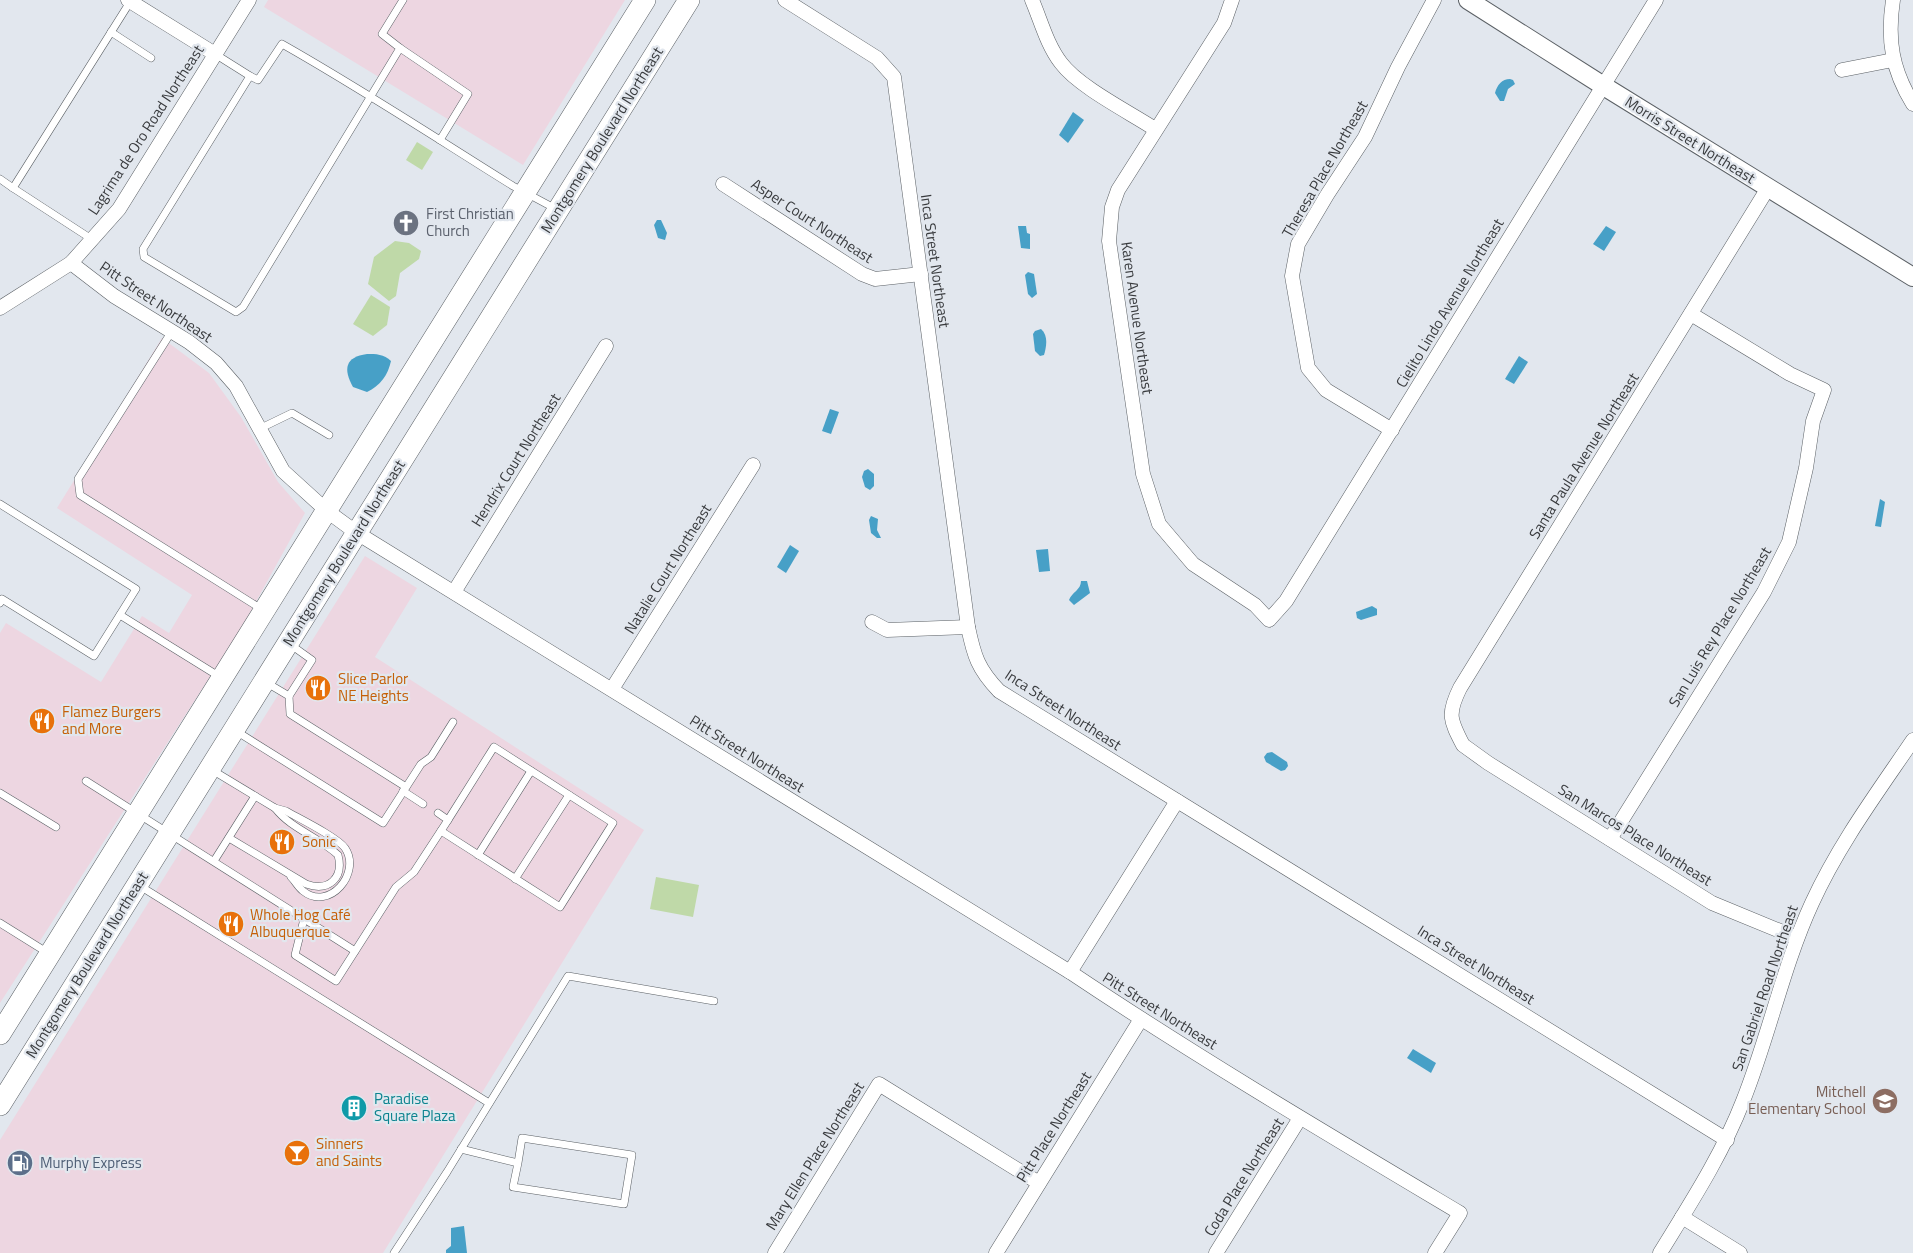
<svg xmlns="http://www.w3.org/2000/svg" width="1913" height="1253" font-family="'Titillium Web',sans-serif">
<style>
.commercial{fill:#edd6e1}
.green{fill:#bfd9a8}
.water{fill:#47a0c7}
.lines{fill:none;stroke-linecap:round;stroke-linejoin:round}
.lane-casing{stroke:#5b6065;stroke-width:8}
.street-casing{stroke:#5b6065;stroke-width:15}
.secondary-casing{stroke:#5b6065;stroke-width:20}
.primary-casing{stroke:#5b6065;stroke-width:22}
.lane{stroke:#fff;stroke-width:7}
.street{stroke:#fff;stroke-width:14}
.secondary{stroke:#fff;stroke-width:18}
.primary{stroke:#fff;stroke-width:21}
.labels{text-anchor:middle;stroke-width:4.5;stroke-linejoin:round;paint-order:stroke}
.street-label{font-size:15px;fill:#393b3e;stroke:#e2e7ee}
.worship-label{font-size:15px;fill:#5b616d;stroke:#e2e7ee;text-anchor:start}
.food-label{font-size:15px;fill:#c56008;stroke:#e2e7ee;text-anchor:start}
.education-label{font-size:15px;fill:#785e54;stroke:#e2e7ee;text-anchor:end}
.culture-label{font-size:15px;fill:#0d838f;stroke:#e2e7ee;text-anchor:start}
.service-label{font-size:15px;fill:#4e5e75;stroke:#e2e7ee;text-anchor:start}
</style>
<rect width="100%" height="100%" fill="#e2e7ee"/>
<g class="commercial">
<polygon points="268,0 625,0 523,165 264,7"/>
<polygon points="162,338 209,373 241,417 278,482 305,513 242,627 0,1003 0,633 6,623 101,682 142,616 169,633 192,595 57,508"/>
<polygon points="365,556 417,588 375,657 644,830 383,1253 0,1253 0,1140"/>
</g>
<g class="green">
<polygon points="417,142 433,152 422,170 406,160"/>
<polygon points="395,241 409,243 421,251 419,259 400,273 396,296 389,301 368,284 374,257"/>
<polygon points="371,295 390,307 387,325 373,336 353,324"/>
<polygon points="656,877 699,885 693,917 650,909"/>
</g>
<g class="water">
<path d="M1510,79L1513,80L1515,84L1508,89L1504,101H1500L1495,93C1497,85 1502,79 1510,79Z"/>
<polygon points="1073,112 1084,120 1068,143 1059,135"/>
<polygon points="657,220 661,220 667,233 665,240 658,238 654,225"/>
<polygon points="1018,226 1026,226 1027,233 1030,234 1030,249 1021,248"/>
<polygon points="1606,226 1616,232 1604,251 1593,244"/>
<polygon points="1028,272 1034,274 1037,294 1032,298 1028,294 1025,275"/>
<path d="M1041,329C1049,336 1046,348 1044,355L1040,356L1035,351L1033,334L1035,331Z"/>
<path d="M367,354C376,354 384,354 391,361C388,375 380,386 367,392L353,387C343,369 345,357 367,354Z"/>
<polygon points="1519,356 1528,362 1514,384 1505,379"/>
<polygon points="830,409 839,412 831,434 822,431"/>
<polygon points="868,469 874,474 874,486 870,490 865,487 862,477 864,471"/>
<polygon points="1880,499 1885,502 1881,527 1875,526"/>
<polygon points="871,516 878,519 877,530 881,538 877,538 871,533 869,520"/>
<polygon points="790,545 799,551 786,573 777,567"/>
<polygon points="1048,549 1050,571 1039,572 1036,550"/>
<path d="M1081,581H1087L1090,593L1074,605L1069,600C1072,592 1081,590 1081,581Z"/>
<polygon points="1372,606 1377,609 1377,615 1361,620 1357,618 1356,612"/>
<polygon points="1272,752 1287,762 1288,766 1285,770 1281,771 1266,762 1264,757 1267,753"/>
<polygon points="1413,1049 1436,1063 1431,1073 1407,1058"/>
<polygon points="464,1226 467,1253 446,1253 446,1250 451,1246 451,1228"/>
</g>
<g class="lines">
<defs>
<g id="lane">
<path d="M403,0L382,34L400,48L243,307L236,312L144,257L143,249L250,76L258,80L282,44C360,88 436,138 513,186L556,209"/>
<polyline points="111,32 151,58"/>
<polyline points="400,48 468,94 440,140"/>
<polyline points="215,54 250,76"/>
<polyline points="0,179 13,188"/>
<polyline points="93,240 13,188 130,2"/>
<polyline points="172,331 78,479 80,495 263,610"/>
<polyline points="259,429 292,413 329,435"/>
<polyline points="0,504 136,589 94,656 2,599 0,603"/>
<polyline points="120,615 220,677"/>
<polyline points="267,683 289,696 290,714 406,787"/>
<polyline points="289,696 312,660 291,645"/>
<polyline points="236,731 383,823 421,764 431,757 453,722"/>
<path d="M212,770L275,808L286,811C300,819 337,837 345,848C362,873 329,912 303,891C298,887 295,881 291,877"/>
<polyline points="86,781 355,951"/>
<polyline points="403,791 423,804"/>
<polyline points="0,793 56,827"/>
<polyline points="441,831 560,907 613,823 494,747 448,820"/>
<path d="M229,838L306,884C329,892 344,878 338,855C319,837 291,829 275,808"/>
<polyline points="478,855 531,771"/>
<polyline points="214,861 255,796"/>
<polyline points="515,879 569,795"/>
<polyline points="140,886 489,1103"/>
<polyline points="304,919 295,955 336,981 396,887 414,872 448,820 438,813"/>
<polyline points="0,923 48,953"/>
<polyline points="461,1149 518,1163 522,1138 632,1155 624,1204 513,1187 518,1163"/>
<polyline points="394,1253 447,1172 568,976 714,1001"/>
</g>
<g id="street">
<polyline points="128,0 215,54"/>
<path d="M785,0L877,58L894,77L968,627C974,656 978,669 999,691L1727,1140"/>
<path d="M1032,0C1041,21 1047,45 1061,63C1079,87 1129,112 1155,129"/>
<polyline points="1232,0 1224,23 1118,190 1112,207 1109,241 1143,474 1159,524 1193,564 1255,605 1269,620 1286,601 1656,0"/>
<path d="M1893,0C1887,40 1892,70 1913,104"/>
<polyline points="1842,70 1893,60"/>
<polyline points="723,184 862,274 875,279 921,274"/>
<path d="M1768,188L1460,688C1447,714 1450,720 1463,745L1488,763L1712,903L1797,938"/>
<path d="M71,263L114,296L189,342L216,363L236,386L283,471L327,511L357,533L1070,972C1197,1057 1329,1135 1460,1213L1435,1253"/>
<polyline points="0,308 71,263 119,209 249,0"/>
<polyline points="1392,430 1326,390 1308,368 1292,276 1298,244 1327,195 1365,137 1398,67 1434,0"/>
<polyline points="454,592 606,346"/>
<polyline points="872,622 887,630 968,627"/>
<polyline points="612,689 753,465"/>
<polyline points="1610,839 1764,592 1789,542 1806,468 1813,421 1824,390 1790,374 1691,314"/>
<polyline points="1070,972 1177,801"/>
<polyline points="1682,1217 1740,1253"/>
<polyline points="775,1253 879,1084 1039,1183"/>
<polyline points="996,1253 1141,1019"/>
<polyline points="1216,1253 1300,1118"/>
<path d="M1660,1253C1690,1204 1722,1155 1743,1101C1769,1036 1783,966 1812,903C1839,844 1877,793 1913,740"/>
</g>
<polyline id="secondary" points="1468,0 1602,85 1913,277"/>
<g id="primary">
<polyline points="0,1034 645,0"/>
<polyline points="0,1105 689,0"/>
</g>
</defs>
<use href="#lane" class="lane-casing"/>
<use href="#street" class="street-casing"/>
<use href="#secondary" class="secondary-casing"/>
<use href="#primary" class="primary-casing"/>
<use href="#lane" class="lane"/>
<use href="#street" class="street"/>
<use href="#secondary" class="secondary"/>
<use href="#primary" class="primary"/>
</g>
<defs>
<symbol id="church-disc" viewBox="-11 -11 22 22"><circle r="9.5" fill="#6b7280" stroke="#e2e7ee"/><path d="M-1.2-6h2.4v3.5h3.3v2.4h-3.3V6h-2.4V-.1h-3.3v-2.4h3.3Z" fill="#fff"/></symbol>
<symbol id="restaurant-disc" viewBox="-11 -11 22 22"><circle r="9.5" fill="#e8710a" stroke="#e2e7ee"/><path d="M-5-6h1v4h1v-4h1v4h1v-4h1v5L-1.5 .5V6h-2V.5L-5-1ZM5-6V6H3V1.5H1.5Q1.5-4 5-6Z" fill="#fff"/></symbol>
<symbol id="school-disc" viewBox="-11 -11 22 22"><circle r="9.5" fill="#8d6e63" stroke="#e2e7ee"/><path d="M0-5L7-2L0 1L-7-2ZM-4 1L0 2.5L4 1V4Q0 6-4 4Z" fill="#fff"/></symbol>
<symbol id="building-disc" viewBox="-11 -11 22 22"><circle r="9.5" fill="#0f9aa8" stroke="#e2e7ee"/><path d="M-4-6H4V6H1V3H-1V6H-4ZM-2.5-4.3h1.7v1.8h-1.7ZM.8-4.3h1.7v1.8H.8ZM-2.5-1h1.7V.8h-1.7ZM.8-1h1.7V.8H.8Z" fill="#fff"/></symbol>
<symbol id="bar-disc" viewBox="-11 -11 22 22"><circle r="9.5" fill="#e8710a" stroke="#e2e7ee"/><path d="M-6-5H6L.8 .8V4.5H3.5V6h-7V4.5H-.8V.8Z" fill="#fff"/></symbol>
<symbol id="fuel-disc" viewBox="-11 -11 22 22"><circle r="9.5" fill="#5c6f8a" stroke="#e2e7ee"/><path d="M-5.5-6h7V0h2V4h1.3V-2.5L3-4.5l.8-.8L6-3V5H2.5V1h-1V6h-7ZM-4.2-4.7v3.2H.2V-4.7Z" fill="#fff"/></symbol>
</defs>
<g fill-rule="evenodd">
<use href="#church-disc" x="391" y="208" width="30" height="30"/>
<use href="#restaurant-disc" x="303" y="673" width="30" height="30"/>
<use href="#restaurant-disc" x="27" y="706" width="30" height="30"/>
<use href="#restaurant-disc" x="267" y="827" width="30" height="30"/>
<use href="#restaurant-disc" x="216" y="909" width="30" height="30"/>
<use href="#school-disc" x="1870" y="1086" width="30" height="30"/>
<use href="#building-disc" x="339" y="1093" width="30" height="30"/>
<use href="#bar-disc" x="282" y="1138" width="30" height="30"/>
<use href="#fuel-disc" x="5" y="1148" width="30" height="30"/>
</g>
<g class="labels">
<g class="street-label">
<text transform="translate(146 130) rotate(-57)" y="5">Lagrima de Oro Road Northeast</text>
<text transform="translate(602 140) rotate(-58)" y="5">Montgomery Boulevard Northeast</text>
<text transform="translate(1690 140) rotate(32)" y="5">Morris Street Northeast</text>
<text transform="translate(1325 169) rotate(-60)" y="5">Theresa Place Northeast</text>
<text transform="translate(812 221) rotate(33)" y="5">Asper Court Northeast</text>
<text transform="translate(935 261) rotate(82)" y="5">Inca Street Northeast</text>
<text transform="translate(156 302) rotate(34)" y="5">Pitt Street Northeast</text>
<text transform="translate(1450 303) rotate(-59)" y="5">Cielito Lindo Avenue Northeast</text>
<text transform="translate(1137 318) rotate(82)" y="5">Karen Avenue Northeast</text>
<text transform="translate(1584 456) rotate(-58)" y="5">Santa Paula Avenue Northeast</text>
<text transform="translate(516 460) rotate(-58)" y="5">Hendrix Court Northeast</text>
<text transform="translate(344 553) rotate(-58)" y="5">Montgomery Boulevard Northeast</text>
<text transform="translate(668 569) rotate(-58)" y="5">Natalie Court Northeast</text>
<text transform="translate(1720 627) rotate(-59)" y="5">San Luis Rey Place Northeast</text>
<text transform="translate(1063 710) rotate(33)" y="5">Inca Street Northeast</text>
<text transform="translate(747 754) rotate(32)" y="5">Pitt Street Northeast</text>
<text transform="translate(1635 835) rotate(32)" y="5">San Marcos Place Northeast</text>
<text transform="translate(87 965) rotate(-58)" y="5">Montgomery Boulevard Northeast</text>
<text transform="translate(1476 965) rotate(32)" y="5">Inca Street Northeast</text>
<text transform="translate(1765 988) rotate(-71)" y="5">San Gabriel Road Northeast</text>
<text transform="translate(1160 1011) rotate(32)" y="5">Pitt Street Northeast</text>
<text transform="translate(1054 1127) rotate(-58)" y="5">Pitt Place Northeast</text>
<text transform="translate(815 1156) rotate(-58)" y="5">Mary Ellen Place Northeast</text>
<text transform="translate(1244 1177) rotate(-58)" y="5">Coda Place Northeast</text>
</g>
<g class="worship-label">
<text x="426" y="219">First Christian<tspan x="426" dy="17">Church</tspan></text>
</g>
<g class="food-label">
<text x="338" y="684">Slice Parlor<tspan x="338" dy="17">NE Heights</tspan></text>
<text x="62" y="717">Flamez Burgers<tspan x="62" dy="17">and More</tspan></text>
<text x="302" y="847">Sonic</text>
<text x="250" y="920">Whole Hog Café<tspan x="250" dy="17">Albuquerque</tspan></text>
<text x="316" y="1149">Sinners<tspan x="316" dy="17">and Saints</tspan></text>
</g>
<g class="education-label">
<text x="1866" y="1097">Mitchell<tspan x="1866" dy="17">Elementary School</tspan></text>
</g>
<g class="culture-label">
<text x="374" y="1104">Paradise<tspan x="374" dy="17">Square Plaza</tspan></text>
</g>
<g class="service-label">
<text x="40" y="1168">Murphy Express</text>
</g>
</g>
</svg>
